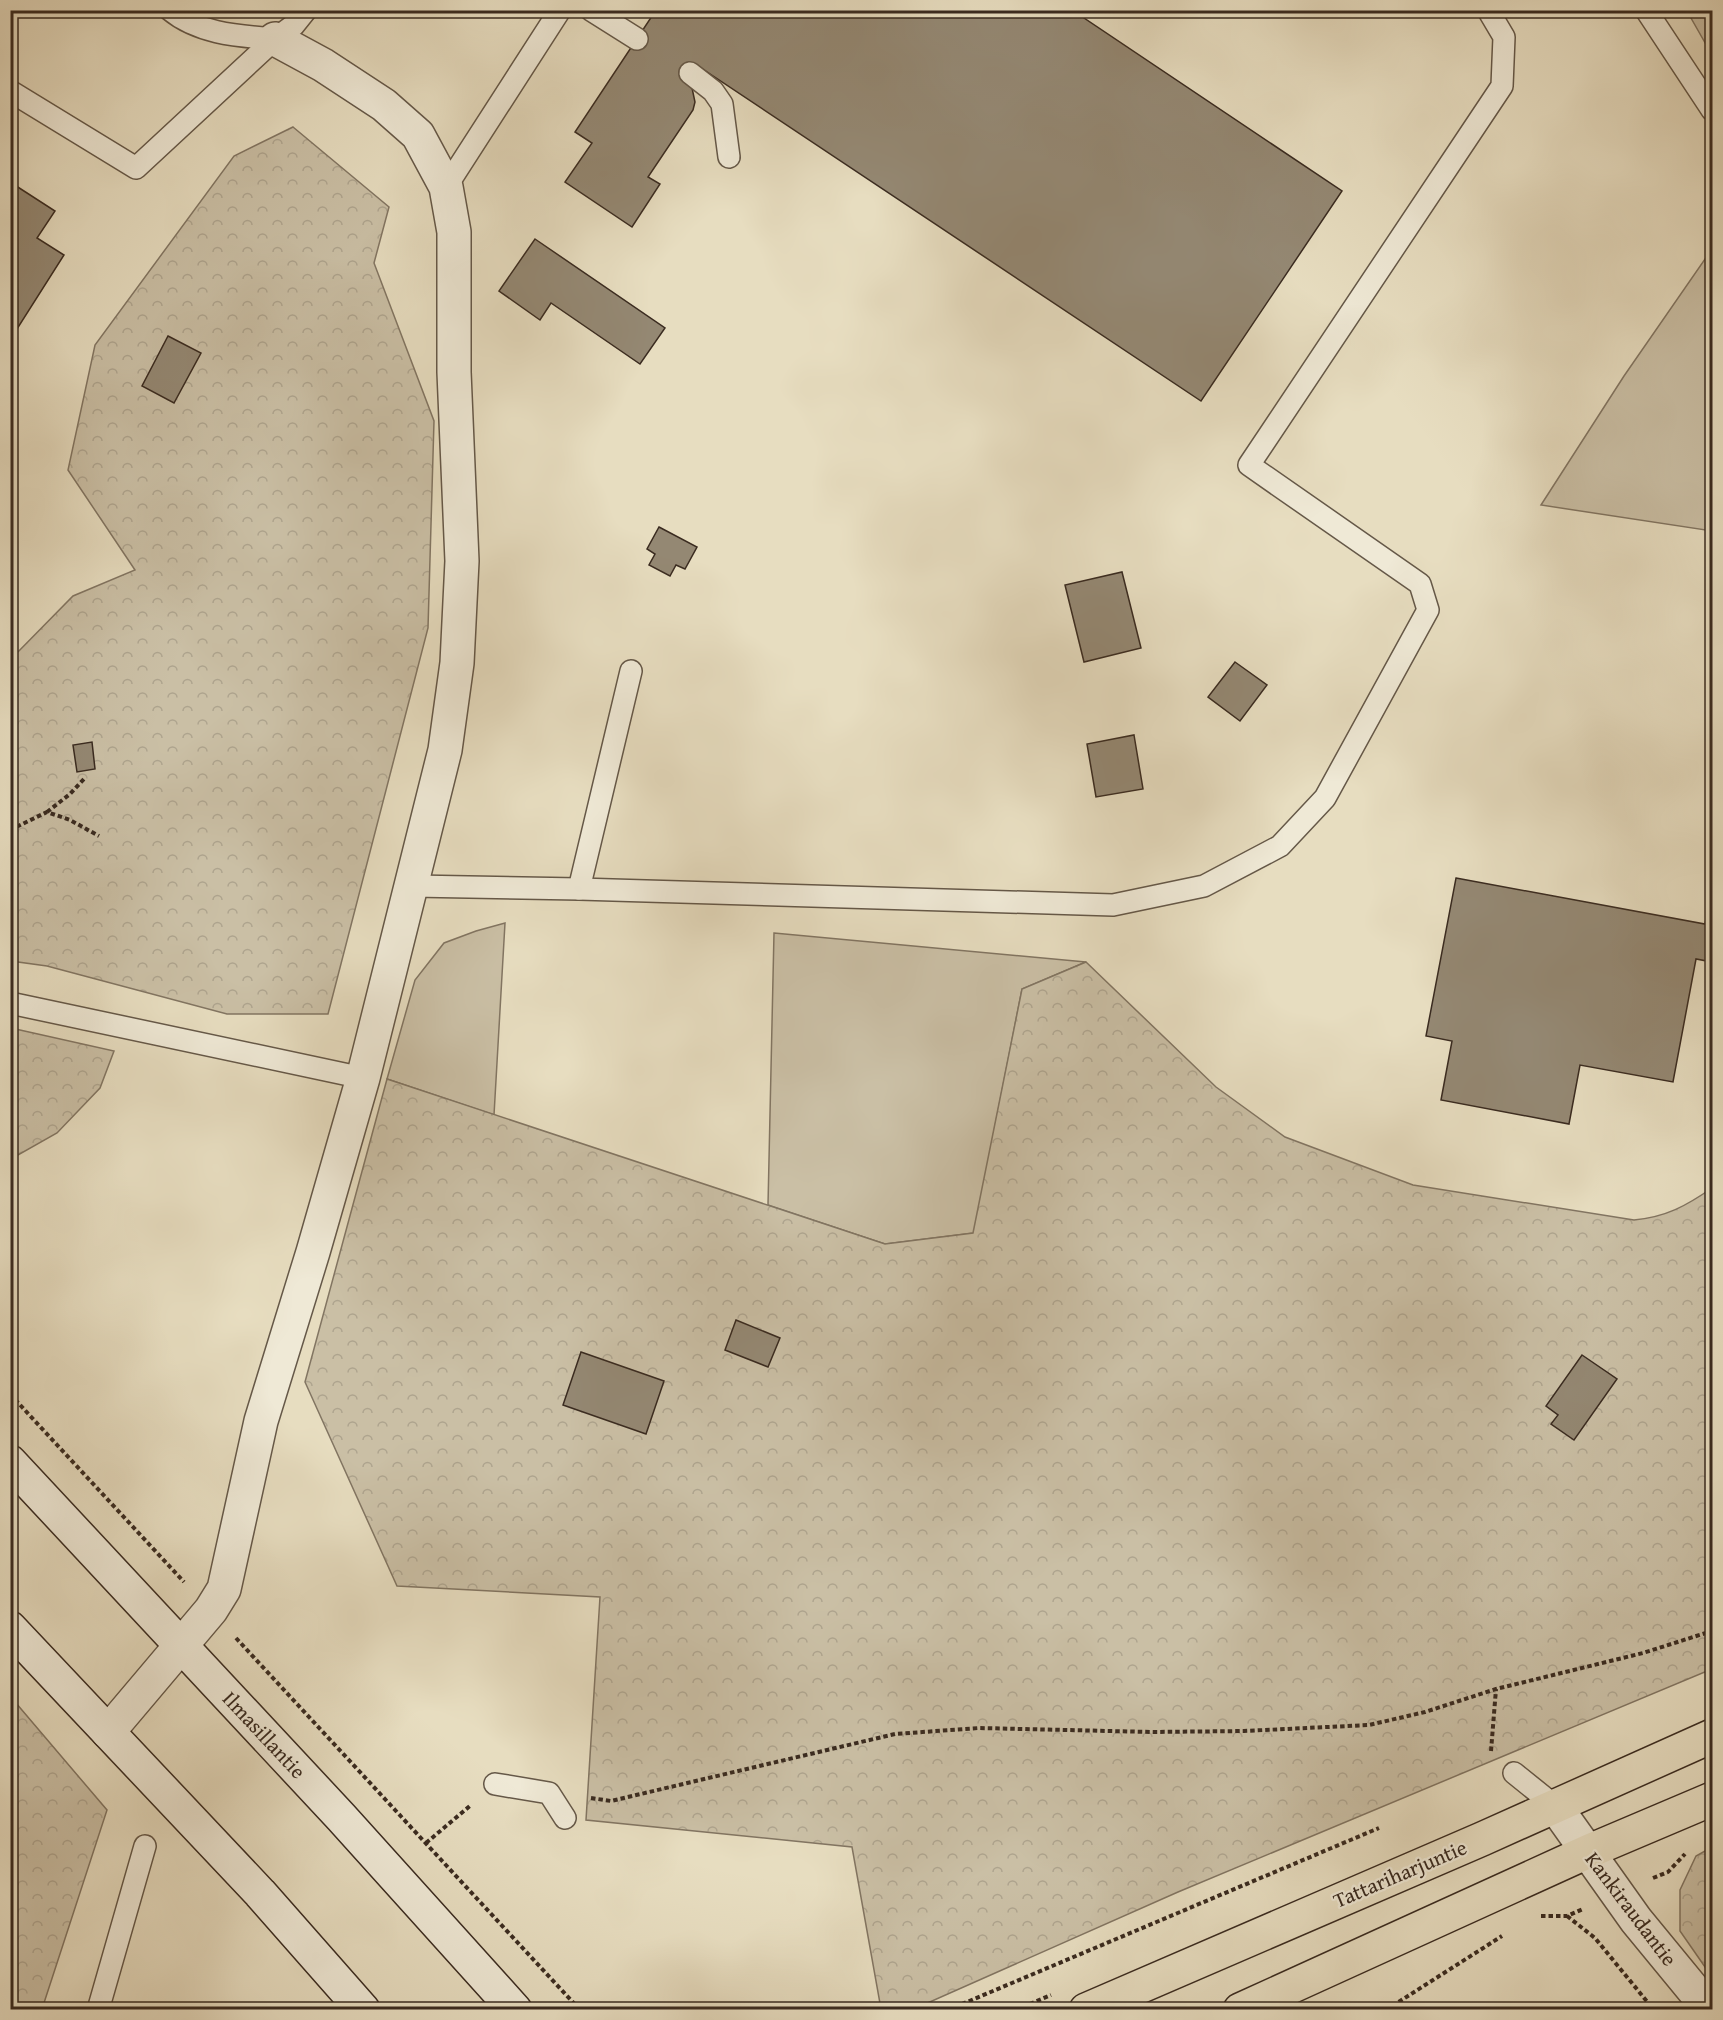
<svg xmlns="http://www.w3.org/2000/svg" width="1723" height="2020" font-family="'Gentium Book Plus',serif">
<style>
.grass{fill:#cabfa5;stroke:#827562;stroke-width:1.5}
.forest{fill:url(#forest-crowns);stroke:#827562;stroke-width:1.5}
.building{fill:#948873;stroke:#3a2b20;stroke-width:1.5}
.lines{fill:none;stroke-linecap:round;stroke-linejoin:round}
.service-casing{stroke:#655848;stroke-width:24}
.minor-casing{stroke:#655848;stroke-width:36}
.secondary-casing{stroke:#3a2b20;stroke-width:36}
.primary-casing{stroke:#3a2b20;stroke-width:36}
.path{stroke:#3a2b20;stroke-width:4;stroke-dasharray:4.5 3;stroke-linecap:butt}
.service{stroke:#efe9d6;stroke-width:21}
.minor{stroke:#efe9d6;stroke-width:33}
.secondary{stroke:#efe9d6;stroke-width:33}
.primary{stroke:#e7ddc0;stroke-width:33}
.labels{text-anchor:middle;stroke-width:4.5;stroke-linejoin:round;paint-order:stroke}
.street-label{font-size:21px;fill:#3a2b20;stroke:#efe9d6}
</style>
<defs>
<pattern id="forest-crowns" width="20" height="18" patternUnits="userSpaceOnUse" patternTransform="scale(1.5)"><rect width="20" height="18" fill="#cabfa5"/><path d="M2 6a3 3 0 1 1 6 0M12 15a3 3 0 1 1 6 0" fill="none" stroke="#aea48e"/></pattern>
</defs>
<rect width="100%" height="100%" fill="#e7ddc0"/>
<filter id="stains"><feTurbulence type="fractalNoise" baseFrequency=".00333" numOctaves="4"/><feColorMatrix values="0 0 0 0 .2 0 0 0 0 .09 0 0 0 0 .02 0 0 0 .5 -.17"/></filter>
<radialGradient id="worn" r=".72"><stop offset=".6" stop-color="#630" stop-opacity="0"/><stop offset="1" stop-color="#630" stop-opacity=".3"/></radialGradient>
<g class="grass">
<polygon points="1687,11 1712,11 1712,55"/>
<polygon points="1712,249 1712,531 1541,505 1624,376"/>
<polygon points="505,923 494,1115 387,1079 415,980 444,943 476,931"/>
<polygon points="774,933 1086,962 1022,989 974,1233 885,1244 768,1205"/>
</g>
<g class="forest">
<polygon points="293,127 389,207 374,263 434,421 428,628 328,1014 227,1014 47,966 11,961 11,659 73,596 135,570 68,470 95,345 234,156"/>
<path d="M1086,962L1216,1087L1285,1137L1413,1185L1634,1220C1666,1217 1686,1206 1712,1188V1669L1178,1892L914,2009H881L852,1847L586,1820L600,1597L397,1586L305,1382L387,1079L885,1244L973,1233L1022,989Z"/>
<polygon points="11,1028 114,1051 100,1088 57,1133 11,1159"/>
<polygon points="10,1696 107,1810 42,2009 25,2009 11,2003"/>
<polygon points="1712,1847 1712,1977 1680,1931 1680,1890 1696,1856"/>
</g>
<g class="building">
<polygon points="656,10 1072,10 1342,191 1201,401 695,64 692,88 695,102 693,110 648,177 660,184 632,227 565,182 592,143 575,132"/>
<polygon points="10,182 55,211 37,238 64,255 17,329 10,325"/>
<polygon points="535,239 665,328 640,364 551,303 540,320 499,291"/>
<polygon points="168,336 201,353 174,403 142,386"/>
<polygon points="659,527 697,547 685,569 676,565 670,576 649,565 655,554 647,549"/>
<polygon points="1122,572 1141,648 1084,662 1065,585"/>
<polygon points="1235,662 1267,685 1240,721 1208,697"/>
<polygon points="1134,735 1143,789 1096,797 1087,744"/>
<polygon points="92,742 95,769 77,772 73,745"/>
<polygon points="1456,878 1705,924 1710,894 1712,895 1712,962 1696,959 1673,1082 1580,1065 1569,1124 1441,1100 1452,1041 1426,1036"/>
<polygon points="736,1320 780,1338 768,1367 725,1350"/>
<polygon points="581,1352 664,1381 646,1434 563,1405"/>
<polygon points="1582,1355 1617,1379 1574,1440 1551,1424 1558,1415 1546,1406"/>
</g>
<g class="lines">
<defs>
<g id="service">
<path d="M170,10C199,34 239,36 275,39"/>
<polyline points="591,10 637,39"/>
<polyline points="1646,10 1712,110"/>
<polyline points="690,73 713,91 722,104 729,157"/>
<polyline points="10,91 136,168 275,39 294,25 306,10"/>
<polyline points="446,187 560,10"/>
<polyline points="413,886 579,889 1113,905 1204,886 1280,846 1325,798 1428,610 1420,584 1249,465 1502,86 1504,37 1488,10"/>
<polyline points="579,889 631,671"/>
<polyline points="10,1003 363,1078"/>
<polyline points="1514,1773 1555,1806"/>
<polyline points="495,1784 549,1793 565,1818"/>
<polyline points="98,2010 145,1846"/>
</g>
<g id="minor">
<polyline points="108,1732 211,1610 224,1589 261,1421 313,1252 363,1078 445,750 457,663 462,561 454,372 454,232 446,187 418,135 384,105 323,65 275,39"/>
<polyline points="1555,1806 1636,1920 1710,2010"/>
</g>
<g id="secondary">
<polyline points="10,1462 341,1817 515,2010"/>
<polyline points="10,1628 260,1893 363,2010"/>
</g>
<g id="primary">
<polyline points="1086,2010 1482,1839 1712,1736"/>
<polyline points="1240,2010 1587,1852 1712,1799"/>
</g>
</defs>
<use href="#service" class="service-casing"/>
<use href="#minor" class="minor-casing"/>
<use href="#secondary" class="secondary-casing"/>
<use href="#primary" class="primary-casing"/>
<g class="path">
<polyline points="47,812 70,794 84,779"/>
<polyline points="10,830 47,812 70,820 99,836"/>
<polyline points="10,1394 184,1582"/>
<polyline points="236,1638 580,2010"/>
<polyline points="1491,1751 1496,1689"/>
<polyline points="591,1798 611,1801 895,1734 979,1728 1153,1732 1244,1731 1369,1725 1425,1712 1496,1689 1643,1653 1712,1631"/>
<polyline points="426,1843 471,1805"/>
<polyline points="1653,1878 1668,1872 1685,1854"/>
<polyline points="1541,1916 1567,1916 1583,1909"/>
<polyline points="1567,1916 1595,1938 1654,2010"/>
<polyline points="948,2010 1379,1828"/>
<polyline points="1016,2010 1051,1995"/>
<polyline points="1386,2010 1502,1936"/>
</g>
<use href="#service" class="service"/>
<use href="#minor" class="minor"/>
<use href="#secondary" class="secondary"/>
<use href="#primary" class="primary"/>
</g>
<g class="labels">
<g class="street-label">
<text transform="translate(264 1735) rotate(47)" y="7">Ilmasillantie</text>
<text transform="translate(1400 1874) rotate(-23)" y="7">Tattariharjuntie</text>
<text transform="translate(1631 1909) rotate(53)" y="7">Kankiraudantie</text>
</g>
</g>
<rect width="1723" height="2020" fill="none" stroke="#e7ddc0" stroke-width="36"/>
<rect x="12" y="12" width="1699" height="1996" fill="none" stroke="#3a2b20" stroke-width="3"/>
<rect x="18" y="18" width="1687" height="1984" fill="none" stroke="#3a2b20" stroke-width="1.5"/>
<rect width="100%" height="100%" filter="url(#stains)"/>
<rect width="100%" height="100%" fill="url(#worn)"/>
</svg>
